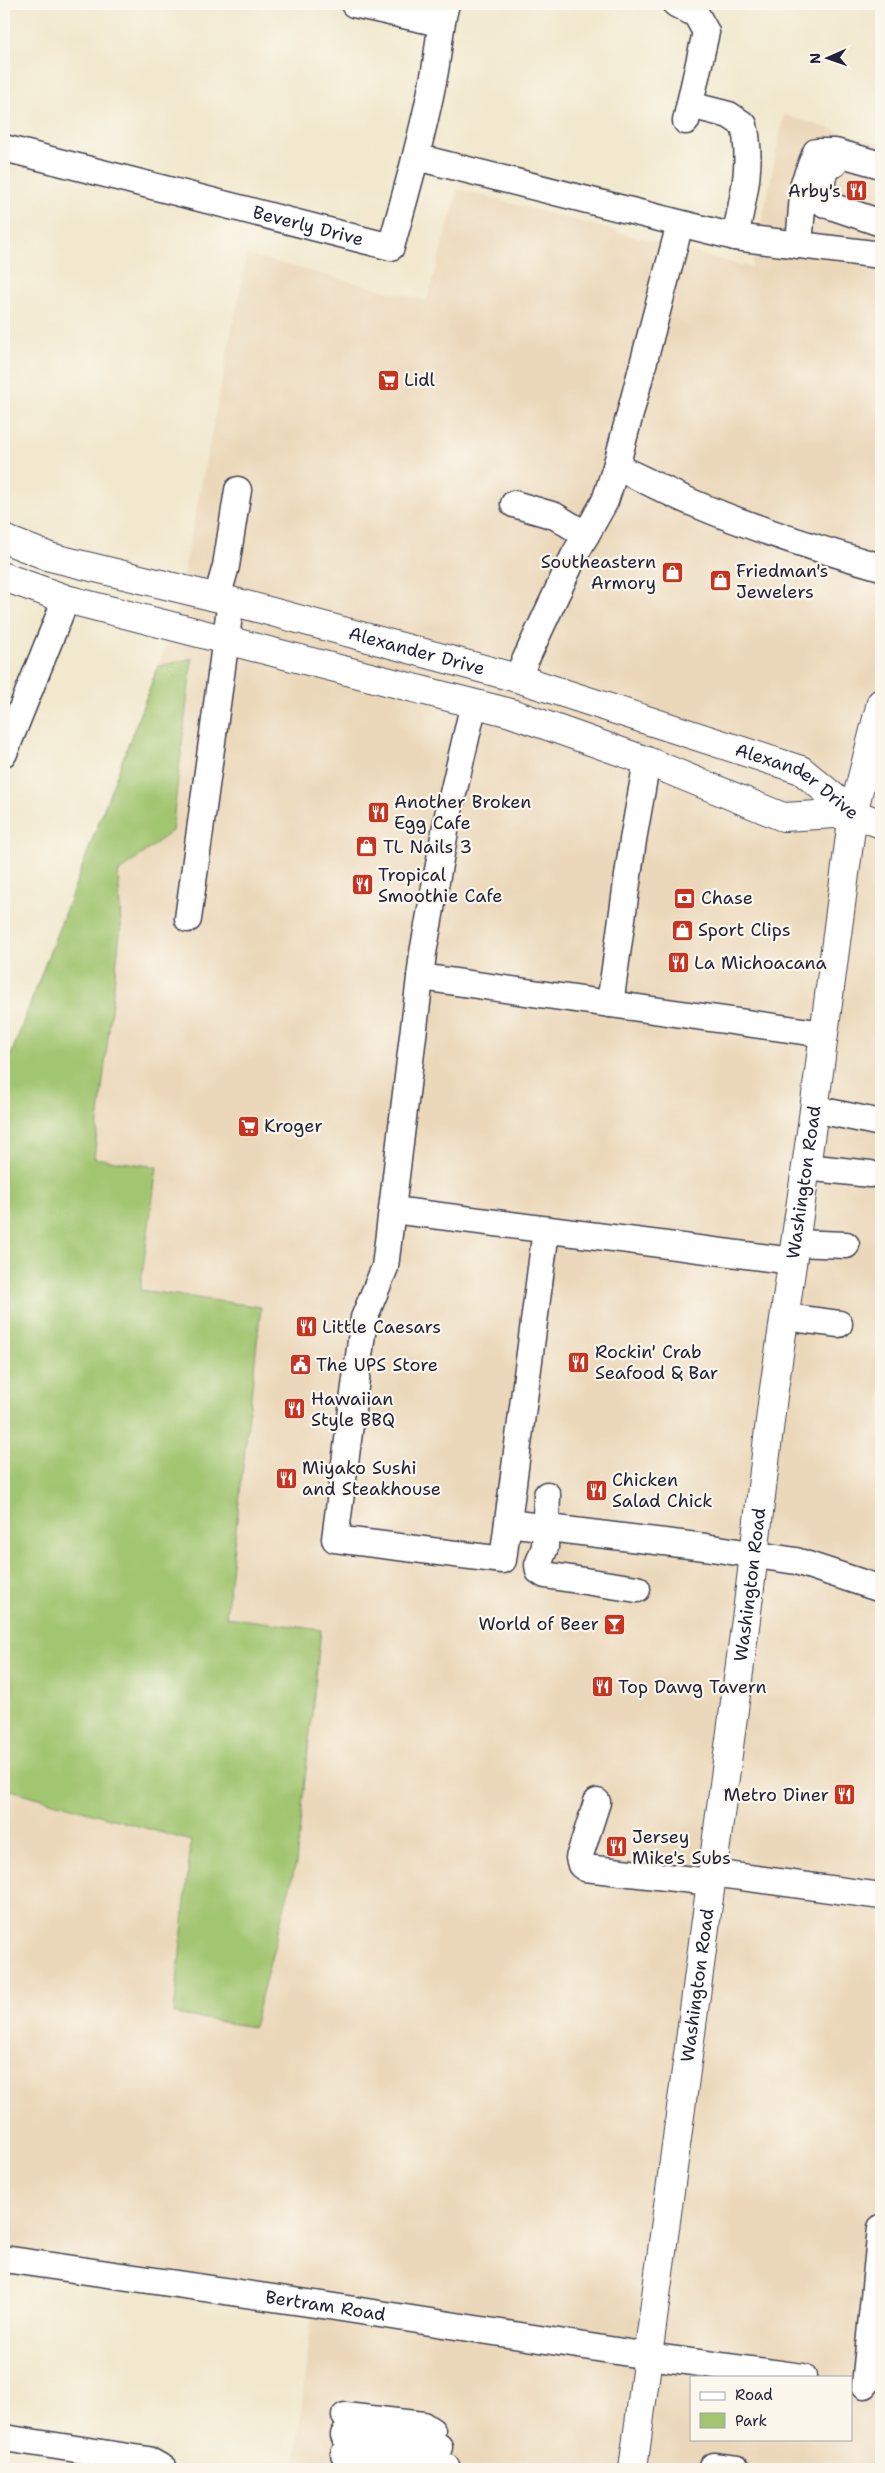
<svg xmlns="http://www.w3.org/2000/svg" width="885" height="2473" font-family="'Shantell Sans',sans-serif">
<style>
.built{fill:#ebd8ba;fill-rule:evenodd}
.green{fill:#a1c570;stroke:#627456}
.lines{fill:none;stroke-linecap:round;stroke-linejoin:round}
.minor-casing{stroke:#414051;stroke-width:29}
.major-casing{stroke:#414051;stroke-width:30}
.minor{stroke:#fff;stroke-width:26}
.major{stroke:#fff;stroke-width:28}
.labels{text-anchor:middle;stroke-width:4.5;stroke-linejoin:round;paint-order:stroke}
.poi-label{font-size:18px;fill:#22223b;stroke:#fbf7ec;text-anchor:start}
.street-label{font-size:18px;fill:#22223b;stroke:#fbf7ec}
</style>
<rect width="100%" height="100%" fill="#fbf7ec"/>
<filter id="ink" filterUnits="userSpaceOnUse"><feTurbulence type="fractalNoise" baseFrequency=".02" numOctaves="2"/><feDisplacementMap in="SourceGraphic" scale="10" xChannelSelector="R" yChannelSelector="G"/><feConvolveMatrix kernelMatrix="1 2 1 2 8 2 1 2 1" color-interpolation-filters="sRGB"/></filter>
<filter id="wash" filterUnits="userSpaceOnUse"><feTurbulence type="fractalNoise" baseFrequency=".0096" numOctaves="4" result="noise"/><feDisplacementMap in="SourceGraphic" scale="20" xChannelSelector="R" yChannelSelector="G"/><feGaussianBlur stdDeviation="1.12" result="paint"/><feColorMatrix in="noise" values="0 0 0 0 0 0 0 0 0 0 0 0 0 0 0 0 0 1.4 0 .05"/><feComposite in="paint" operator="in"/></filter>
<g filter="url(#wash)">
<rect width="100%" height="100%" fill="#f1e8cd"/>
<path class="built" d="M784,115L881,144V522L875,542L881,547V2469H295L312,2314L4,2252V1073L173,627L247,255L427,301L458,189L752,268ZM691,2377H851V2439H691Z"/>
<polygon class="green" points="192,658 172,831 118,873 121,925 94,1158 157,1167 140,1290 261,1307 226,1617 321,1630 296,1863 253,2027 174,2014 191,1841 4,1788 4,1073 158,666"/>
</g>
<g filter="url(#ink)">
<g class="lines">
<defs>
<g id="minor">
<polyline points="354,4 440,23"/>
<polyline points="676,4 696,14 706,32 686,121"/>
<path d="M690,105L729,115L744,125C753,163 743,199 735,237"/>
<path id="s1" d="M4,148L391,247C407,190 423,133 434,76C439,51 439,28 446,4"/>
<polyline points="416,157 735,237 881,255"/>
<path d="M834,164L829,165C819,176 821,191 825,204L881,223"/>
<polyline points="799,245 804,183 816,152 835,152 881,165"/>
<path d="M616,467C642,478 667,492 693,503C754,529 817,549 881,567"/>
<polyline points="514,504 555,516 586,535"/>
<polyline points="217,598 226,566 238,490"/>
<polyline points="517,678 574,556 605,501 616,467 680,224"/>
<polyline points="474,703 448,815 423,953 385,1267 364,1318 335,1539 503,1560 546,1230"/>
<polyline points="4,753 66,599"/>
<polyline points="188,919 231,601"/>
<polyline points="421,977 610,1004 633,840 647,761"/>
<polyline points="610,1004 824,1034"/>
<polyline points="814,1109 881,1123"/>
<polyline points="806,1167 870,1174"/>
<polyline points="393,1210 793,1261"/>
<polyline points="795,1243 846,1245"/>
<polyline points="785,1317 839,1324"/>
<polyline points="547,1495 545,1547 538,1565 539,1571 545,1575 637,1589"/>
<polyline points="508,1523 705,1547 796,1561 881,1589"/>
<polyline points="597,1802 579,1858 581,1865 585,1868 711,1882"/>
<polyline points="712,1873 881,1896"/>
<path id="s2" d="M4,2259L322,2305L648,2356L803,2377"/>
<polyline points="865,2385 881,2228"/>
<polyline points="345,2416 423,2425 432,2431"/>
<polyline points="344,2435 439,2447"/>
<polyline points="4,2438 148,2460 164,2469"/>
<polyline points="344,2454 447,2468"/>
<polyline points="712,2469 713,2466 737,2469"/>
</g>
<g id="major">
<path id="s3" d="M4,539L50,557L231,601L517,678L801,770L853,813L881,824"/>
<polyline points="4,577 66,599 511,713 647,761 783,817 853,813"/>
<path id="s4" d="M633,2469L748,1604L773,1396L812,1125L853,813L881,703"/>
</g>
</defs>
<use href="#minor" class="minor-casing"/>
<use href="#major" class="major-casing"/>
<use href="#minor" class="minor"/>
<use href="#major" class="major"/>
</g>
</g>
<defs>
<symbol id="restaurant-square" viewBox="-11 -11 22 22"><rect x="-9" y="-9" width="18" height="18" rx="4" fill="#c8321e" stroke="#fbf7ec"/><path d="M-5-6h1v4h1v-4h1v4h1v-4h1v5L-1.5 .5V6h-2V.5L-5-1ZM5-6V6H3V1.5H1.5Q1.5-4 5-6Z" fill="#fff"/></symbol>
<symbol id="supermarket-square" viewBox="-11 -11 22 22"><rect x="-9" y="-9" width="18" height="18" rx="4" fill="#c8321e" stroke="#fbf7ec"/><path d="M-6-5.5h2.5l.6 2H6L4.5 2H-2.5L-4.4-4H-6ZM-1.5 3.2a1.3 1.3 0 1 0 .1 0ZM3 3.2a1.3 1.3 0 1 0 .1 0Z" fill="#fff"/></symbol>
<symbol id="shop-square" viewBox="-11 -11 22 22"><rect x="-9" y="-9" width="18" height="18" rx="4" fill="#c8321e" stroke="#fbf7ec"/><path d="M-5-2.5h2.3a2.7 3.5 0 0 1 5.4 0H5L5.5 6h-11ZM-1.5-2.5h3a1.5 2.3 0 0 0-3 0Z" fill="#fff"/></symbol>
<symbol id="bank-square" viewBox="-11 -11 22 22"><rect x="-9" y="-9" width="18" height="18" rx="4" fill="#c8321e" stroke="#fbf7ec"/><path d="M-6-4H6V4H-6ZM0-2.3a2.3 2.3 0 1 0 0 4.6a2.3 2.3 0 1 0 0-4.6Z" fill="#fff"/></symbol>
<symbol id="civic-square" viewBox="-11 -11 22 22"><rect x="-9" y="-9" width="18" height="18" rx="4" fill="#c8321e" stroke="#fbf7ec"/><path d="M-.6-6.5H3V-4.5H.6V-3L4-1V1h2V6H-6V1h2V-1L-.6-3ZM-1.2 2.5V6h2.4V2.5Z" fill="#fff"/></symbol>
<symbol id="bar-square" viewBox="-11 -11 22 22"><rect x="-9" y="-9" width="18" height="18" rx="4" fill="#c8321e" stroke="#fbf7ec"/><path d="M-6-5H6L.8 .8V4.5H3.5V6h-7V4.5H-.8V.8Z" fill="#fff"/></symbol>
</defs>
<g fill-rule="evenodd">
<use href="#restaurant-square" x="844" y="178" width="25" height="25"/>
<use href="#supermarket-square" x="376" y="368" width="25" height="25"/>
<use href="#shop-square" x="660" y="560" width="25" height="25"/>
<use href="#shop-square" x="708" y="568" width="25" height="25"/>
<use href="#restaurant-square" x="366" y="800" width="25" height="25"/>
<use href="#shop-square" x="354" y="834" width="25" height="25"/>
<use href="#restaurant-square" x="350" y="872" width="25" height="25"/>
<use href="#bank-square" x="672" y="886" width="25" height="25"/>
<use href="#shop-square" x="670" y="918" width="25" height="25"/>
<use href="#restaurant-square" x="666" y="950" width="25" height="25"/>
<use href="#supermarket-square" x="236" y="1114" width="25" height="25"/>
<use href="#restaurant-square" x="294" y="1314" width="25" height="25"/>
<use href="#restaurant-square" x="566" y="1350" width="25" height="25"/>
<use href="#civic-square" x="288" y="1352" width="25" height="25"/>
<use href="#restaurant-square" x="282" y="1396" width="25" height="25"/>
<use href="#restaurant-square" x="274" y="1466" width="25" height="25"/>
<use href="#restaurant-square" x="584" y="1478" width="25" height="25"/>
<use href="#bar-square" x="602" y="1612" width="25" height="25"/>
<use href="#restaurant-square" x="590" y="1674" width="25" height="25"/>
<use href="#restaurant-square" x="832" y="1782" width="25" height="25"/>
<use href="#restaurant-square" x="604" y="1834" width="25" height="25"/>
</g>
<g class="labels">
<g class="poi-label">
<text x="841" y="197" text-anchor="end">Arby's</text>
<text x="404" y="386">Lidl</text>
<text x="656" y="568" text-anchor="end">Southeastern<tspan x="656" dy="21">Armory</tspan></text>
<text x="736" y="577">Friedman's<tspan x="736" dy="21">Jewelers</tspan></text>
<text x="394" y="808">Another Broken<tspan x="394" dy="21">Egg Cafe</tspan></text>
<text x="383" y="853">TL Nails 3</text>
<text x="378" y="881">Tropical<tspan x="378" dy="21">Smoothie Cafe</tspan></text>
<text x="701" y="904">Chase</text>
<text x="698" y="936">Sport Clips</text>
<text x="694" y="969">La Michoacana</text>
<text x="264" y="1132">Kroger</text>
<text x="322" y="1333">Little Caesars</text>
<text x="595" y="1358">Rockin' Crab<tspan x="595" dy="21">Seafood &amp; Bar</tspan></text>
<text x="316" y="1371">The UPS Store</text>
<text x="311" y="1405">Hawaiian<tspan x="311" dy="21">Style BBQ</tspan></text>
<text x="302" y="1474">Miyako Sushi<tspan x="302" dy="21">and Steakhouse</tspan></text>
<text x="612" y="1486">Chicken<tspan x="612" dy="21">Salad Chick</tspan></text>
<text x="599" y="1630" text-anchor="end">World of Beer</text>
<text x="618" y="1693">Top Dawg Tavern</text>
<text x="829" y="1801" text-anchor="end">Metro Diner</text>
<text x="632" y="1843">Jersey<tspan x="632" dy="21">Mike's Subs</tspan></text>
</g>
<g class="street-label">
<text dy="6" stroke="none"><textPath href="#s1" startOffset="314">Beverly Drive</textPath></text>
<text dy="6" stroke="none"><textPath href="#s3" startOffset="428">Alexander Drive</textPath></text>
<text dy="6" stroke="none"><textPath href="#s3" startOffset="832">Alexander Drive</textPath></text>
<text dy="6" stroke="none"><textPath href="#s4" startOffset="1298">Washington Road</textPath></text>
<text dy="6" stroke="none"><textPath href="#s4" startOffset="892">Washington Road</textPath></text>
<text dy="6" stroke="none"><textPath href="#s4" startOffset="488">Washington Road</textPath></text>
<text dy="6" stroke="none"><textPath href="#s2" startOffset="325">Bertram Road</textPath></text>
</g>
</g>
<rect width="885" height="2473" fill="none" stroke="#fbf7ec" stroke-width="20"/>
<rect x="690" y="2376" width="162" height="65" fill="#fbf7ec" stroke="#a4a2a5"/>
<rect x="700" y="2392" width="25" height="8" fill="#ffffff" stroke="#a4a2a5"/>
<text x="735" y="2400" font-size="15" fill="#22223b">Road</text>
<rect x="700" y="2413" width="25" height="15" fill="#a1c570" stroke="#a4a2a5"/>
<text x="735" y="2426" font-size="15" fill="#22223b">Park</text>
<g transform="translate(828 58) rotate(268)" stroke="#fbf7ec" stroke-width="4" paint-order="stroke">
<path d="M0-4L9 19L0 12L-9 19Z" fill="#22223b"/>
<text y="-8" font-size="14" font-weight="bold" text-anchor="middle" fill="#22223b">N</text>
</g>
</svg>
